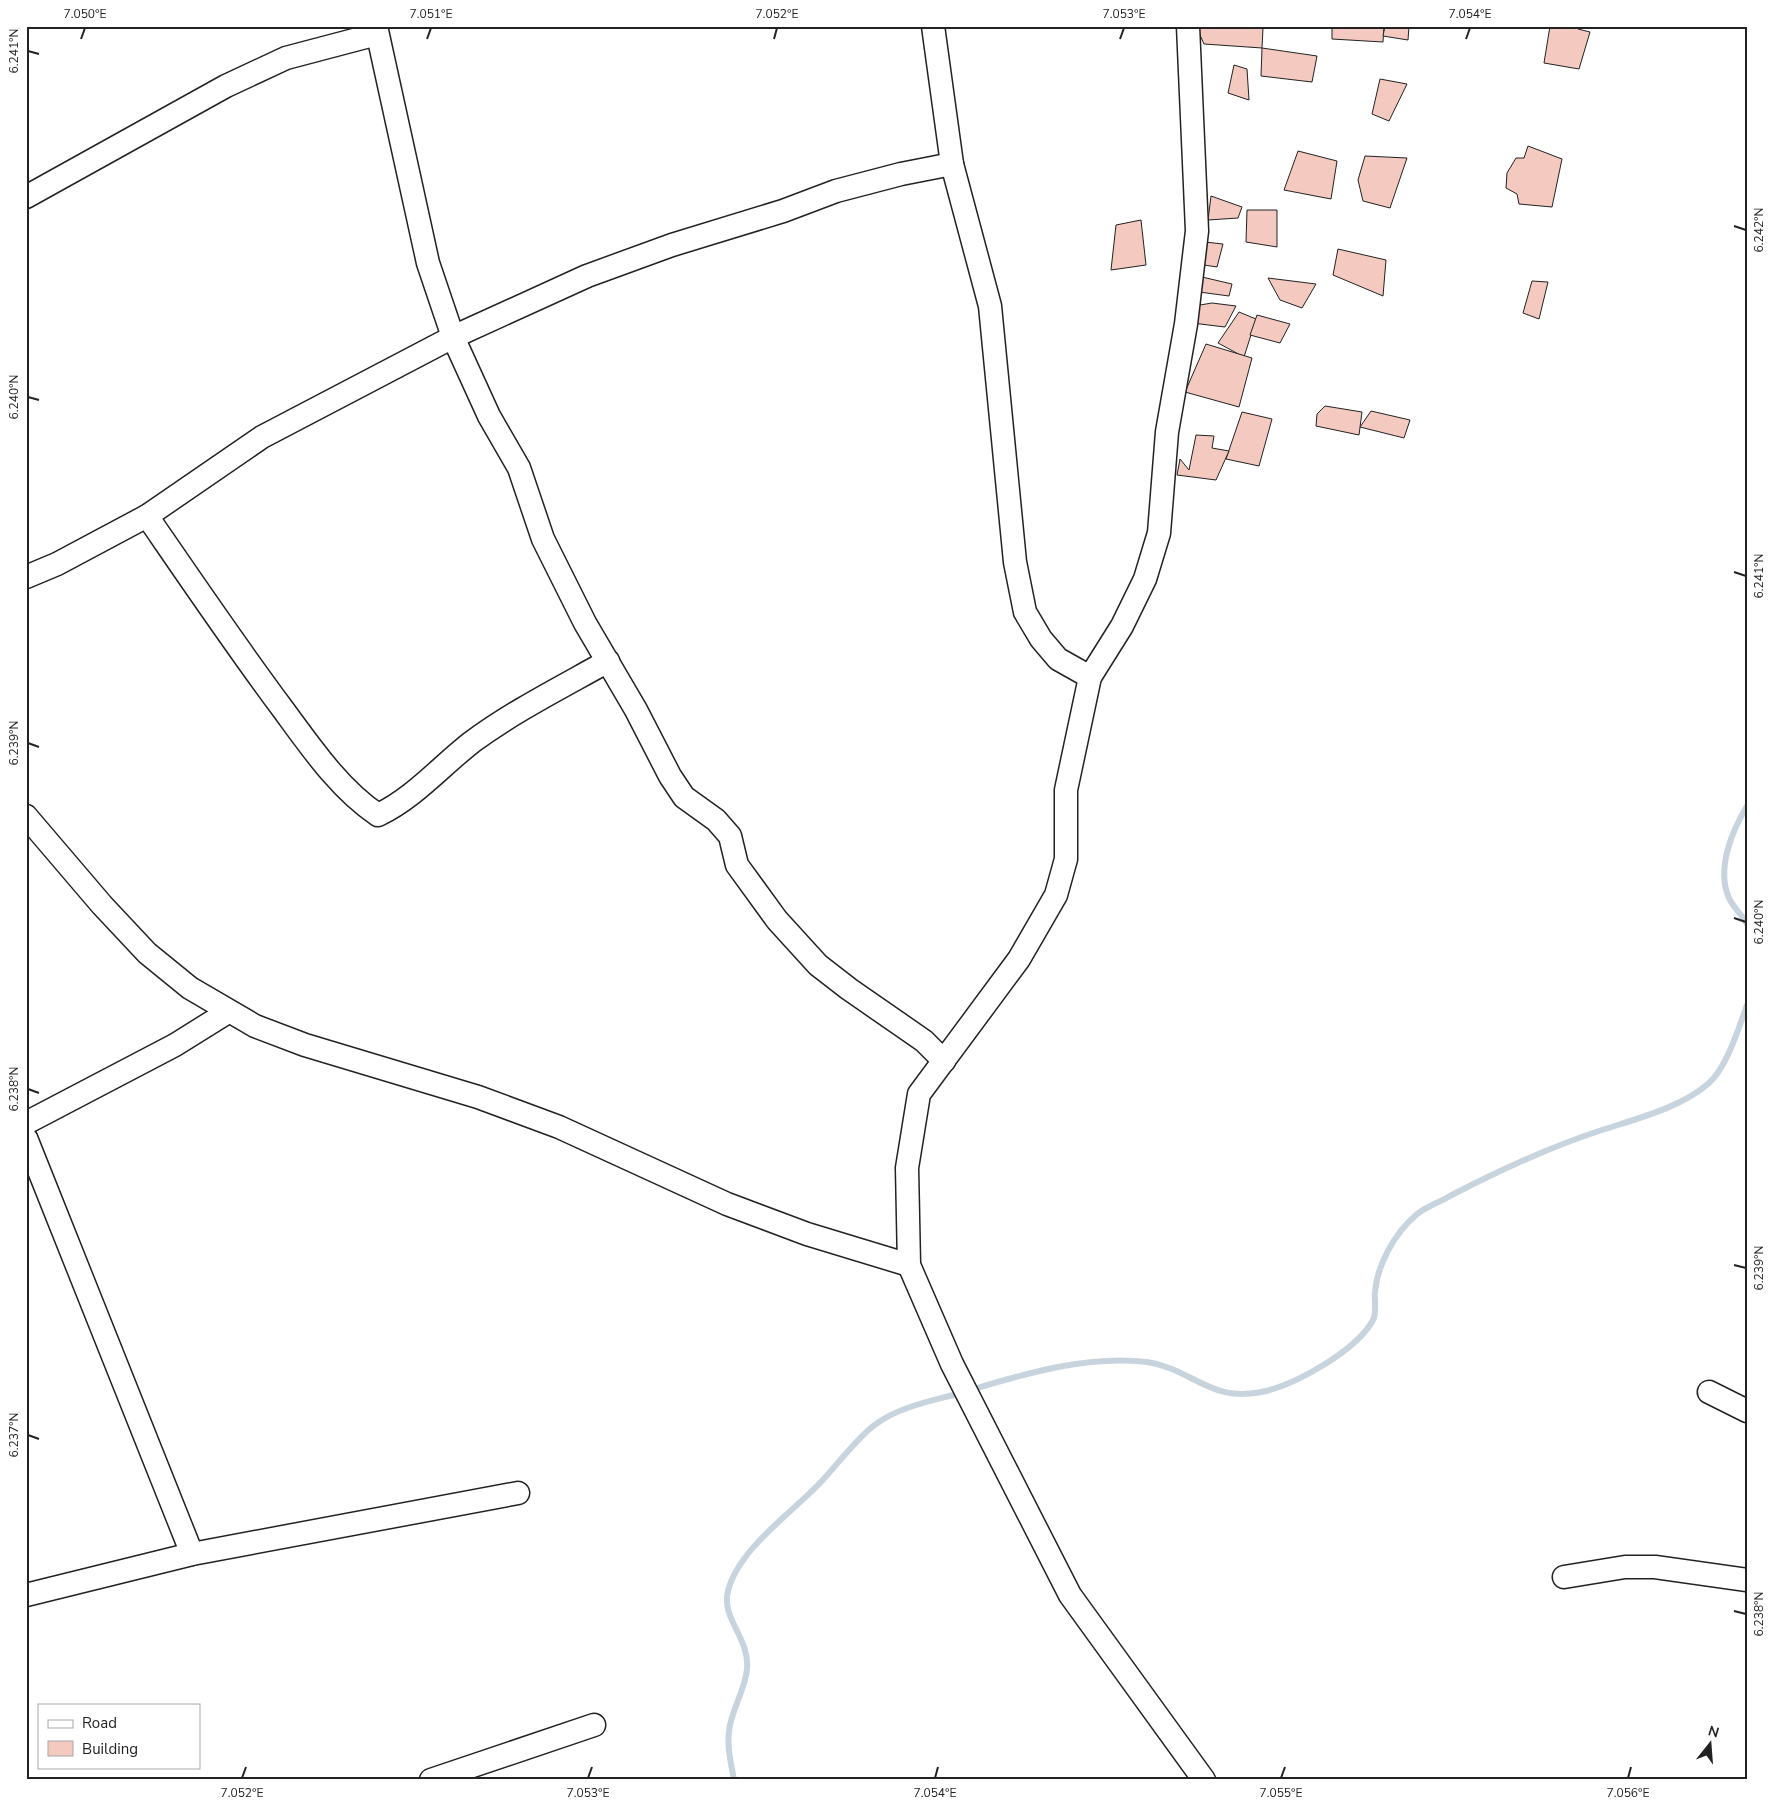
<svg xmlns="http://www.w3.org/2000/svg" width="1773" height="1806" font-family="'Nunito Sans',sans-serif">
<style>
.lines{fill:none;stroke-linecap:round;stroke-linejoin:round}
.stream{stroke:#c7d3dd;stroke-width:6}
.building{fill:#f3c9c0;stroke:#222}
.minor-casing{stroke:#222;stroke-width:25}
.minor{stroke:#fff;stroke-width:22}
.ticks{fill:none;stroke:#222;stroke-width:2}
.neatline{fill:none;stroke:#222;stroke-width:2}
.ticks-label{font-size:12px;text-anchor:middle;fill:#222}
</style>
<rect width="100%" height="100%" fill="#fff"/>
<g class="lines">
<g class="stream">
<path d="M1747,806C1732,831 1716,869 1729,898C1733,907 1742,915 1747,924"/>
<path d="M971,1390C1027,1373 1088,1355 1147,1362C1192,1368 1211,1405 1266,1391C1298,1383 1357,1350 1373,1320C1377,1313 1374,1300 1375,1292C1377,1265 1395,1233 1415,1216C1423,1208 1438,1203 1448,1197C1496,1172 1547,1148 1599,1131C1635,1119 1681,1108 1709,1083C1727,1067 1739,1027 1747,1005"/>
<path d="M734,1780C731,1763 727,1748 729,1731C731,1710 745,1691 747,1669C750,1638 721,1619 728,1591C738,1550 790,1514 818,1485C835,1468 858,1436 876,1424C901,1406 932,1401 961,1393"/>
</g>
</g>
<g class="building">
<polygon points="1196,26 1263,28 1262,48 1204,44"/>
<polygon points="1332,26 1384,26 1383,42 1332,39"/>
<polygon points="1385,26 1409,26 1408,40 1383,36"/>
<polygon points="1550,26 1578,26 1578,29 1590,32 1579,69 1544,63"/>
<polygon points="1262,48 1317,56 1312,82 1261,76"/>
<polygon points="1234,65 1247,69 1249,100 1228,93"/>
<polygon points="1380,79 1407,84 1389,121 1372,114"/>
<polygon points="1528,146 1562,159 1552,207 1519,204 1517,194 1506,188 1507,173 1516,158 1524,158"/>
<polygon points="1298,151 1337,161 1331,199 1284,190"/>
<polygon points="1365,156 1407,158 1390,208 1363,201 1358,180"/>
<polygon points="1211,196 1242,207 1238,218 1208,220"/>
<polygon points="1247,210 1277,210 1277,247 1246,242"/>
<polygon points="1141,220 1146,265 1111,270 1116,225"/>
<polygon points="1205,242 1223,244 1217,267 1204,265"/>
<polygon points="1338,249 1386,260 1383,296 1333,275"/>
<polygon points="1202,277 1232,284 1229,296 1199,292"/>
<polygon points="1268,278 1316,284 1302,308 1280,300"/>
<polygon points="1532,281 1548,282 1539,319 1523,313"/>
<polygon points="1212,303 1236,306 1225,327 1192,323 1200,305"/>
<polygon points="1239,312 1256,319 1244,357 1218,343"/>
<polygon points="1257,315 1290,324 1280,343 1250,335"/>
<polygon points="1206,344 1252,358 1239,407 1185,392"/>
<polygon points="1325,406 1362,412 1359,435 1316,426 1317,414"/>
<polygon points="1371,411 1410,420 1404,438 1360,427"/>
<polygon points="1242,412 1272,419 1259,466 1226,459"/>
<polygon points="1196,435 1214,436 1212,448 1229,451 1216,480 1177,475 1180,459 1189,470"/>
</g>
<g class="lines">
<defs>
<g id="minor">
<polyline points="376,26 428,263 453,337 489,416 519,468 543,539 585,623 636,710 670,776 684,797 716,820 730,836 737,865 777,920 818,965 849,989 924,1041 944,1061"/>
<polyline points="933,26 952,164 990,306 1015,562 1025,612 1041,639 1058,659 1090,677"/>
<polyline points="1188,26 1197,231 1186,324 1167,432 1159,533 1145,579 1122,626 1090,677 1066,790 1066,859 1056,895 1019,959 919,1094 907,1168 909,1265 952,1364 1070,1595 1204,1780"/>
<polyline points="26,197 226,86 286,58 377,34"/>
<path d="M147,516C191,580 235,645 282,708C310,746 339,789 378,815C414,798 441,766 472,742C514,711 562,687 608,661"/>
<polyline points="26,577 57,564 147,516 262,437 453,337 587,276 672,245 783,211 836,191 901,174 952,164"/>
<polyline points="26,816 102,905 147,953 190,988 255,1026 305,1045 478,1097 559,1127 727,1204 807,1234 909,1265"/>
<polyline points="26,1123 175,1045 228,1012"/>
<polyline points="26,1138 192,1554"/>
<polyline points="1709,1392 1747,1411"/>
<polyline points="1564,1577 1625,1567 1655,1567 1747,1580"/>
<polyline points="26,1595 192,1554 518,1493"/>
<polyline points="431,1780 594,1725"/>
</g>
</defs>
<use href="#minor" class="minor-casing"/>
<use href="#minor" class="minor"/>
</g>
<path class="ticks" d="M81,39L85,28M427,39L431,28M774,39L777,28M1120,39L1124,28M1466,39L1470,28M28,51L39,54M1734,226L1746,230M28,397L39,400M1734,572L1746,576M28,743L39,747M1734,918L1746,922M28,1089L39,1093M1734,1265L1746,1268M28,1435L39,1439M1734,1611L1746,1614M242,1778L246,1767M588,1778L592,1767M935,1778L938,1767M1281,1778L1285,1767M1628,1778L1631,1767"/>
<rect width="1773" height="1806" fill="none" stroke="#ffffff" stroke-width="55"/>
<rect x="38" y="1704" width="162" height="65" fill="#ffffff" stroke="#a7a7a7"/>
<rect x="48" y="1720" width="25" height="8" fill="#ffffff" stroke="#a7a7a7"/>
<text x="82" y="1728" font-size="15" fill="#222222">Road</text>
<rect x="48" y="1741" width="25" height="15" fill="#f3c9c0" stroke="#a7a7a7"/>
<text x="82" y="1754" font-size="15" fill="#222222">Building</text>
<g transform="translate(1710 1744) rotate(17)" stroke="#ffffff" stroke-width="4" paint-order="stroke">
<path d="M0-4L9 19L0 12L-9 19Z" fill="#222222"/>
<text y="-8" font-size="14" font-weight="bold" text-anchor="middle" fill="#222222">N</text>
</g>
<rect x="28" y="28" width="1718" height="1750" class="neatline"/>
<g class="ticks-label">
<text x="85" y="18">7.050°E</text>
<text x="431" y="18">7.051°E</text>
<text x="777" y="18">7.052°E</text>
<text x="1124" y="18">7.053°E</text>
<text x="1470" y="18">7.054°E</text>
<text transform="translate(14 51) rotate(-90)" y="4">6.241°N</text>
<text transform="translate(1759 230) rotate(-90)" y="4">6.242°N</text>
<text transform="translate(14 397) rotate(-90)" y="4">6.240°N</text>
<text transform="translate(1759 576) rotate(-90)" y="4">6.241°N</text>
<text transform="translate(14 743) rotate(-90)" y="4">6.239°N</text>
<text transform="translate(1759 922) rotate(-90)" y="4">6.240°N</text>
<text transform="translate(14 1089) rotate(-90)" y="4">6.238°N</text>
<text transform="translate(1759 1268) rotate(-90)" y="4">6.239°N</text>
<text transform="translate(14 1435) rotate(-90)" y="4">6.237°N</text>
<text transform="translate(1759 1614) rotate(-90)" y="4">6.238°N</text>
<text x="242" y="1797">7.052°E</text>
<text x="588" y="1797">7.053°E</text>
<text x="935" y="1797">7.054°E</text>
<text x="1281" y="1797">7.055°E</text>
<text x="1628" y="1797">7.056°E</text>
</g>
</svg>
